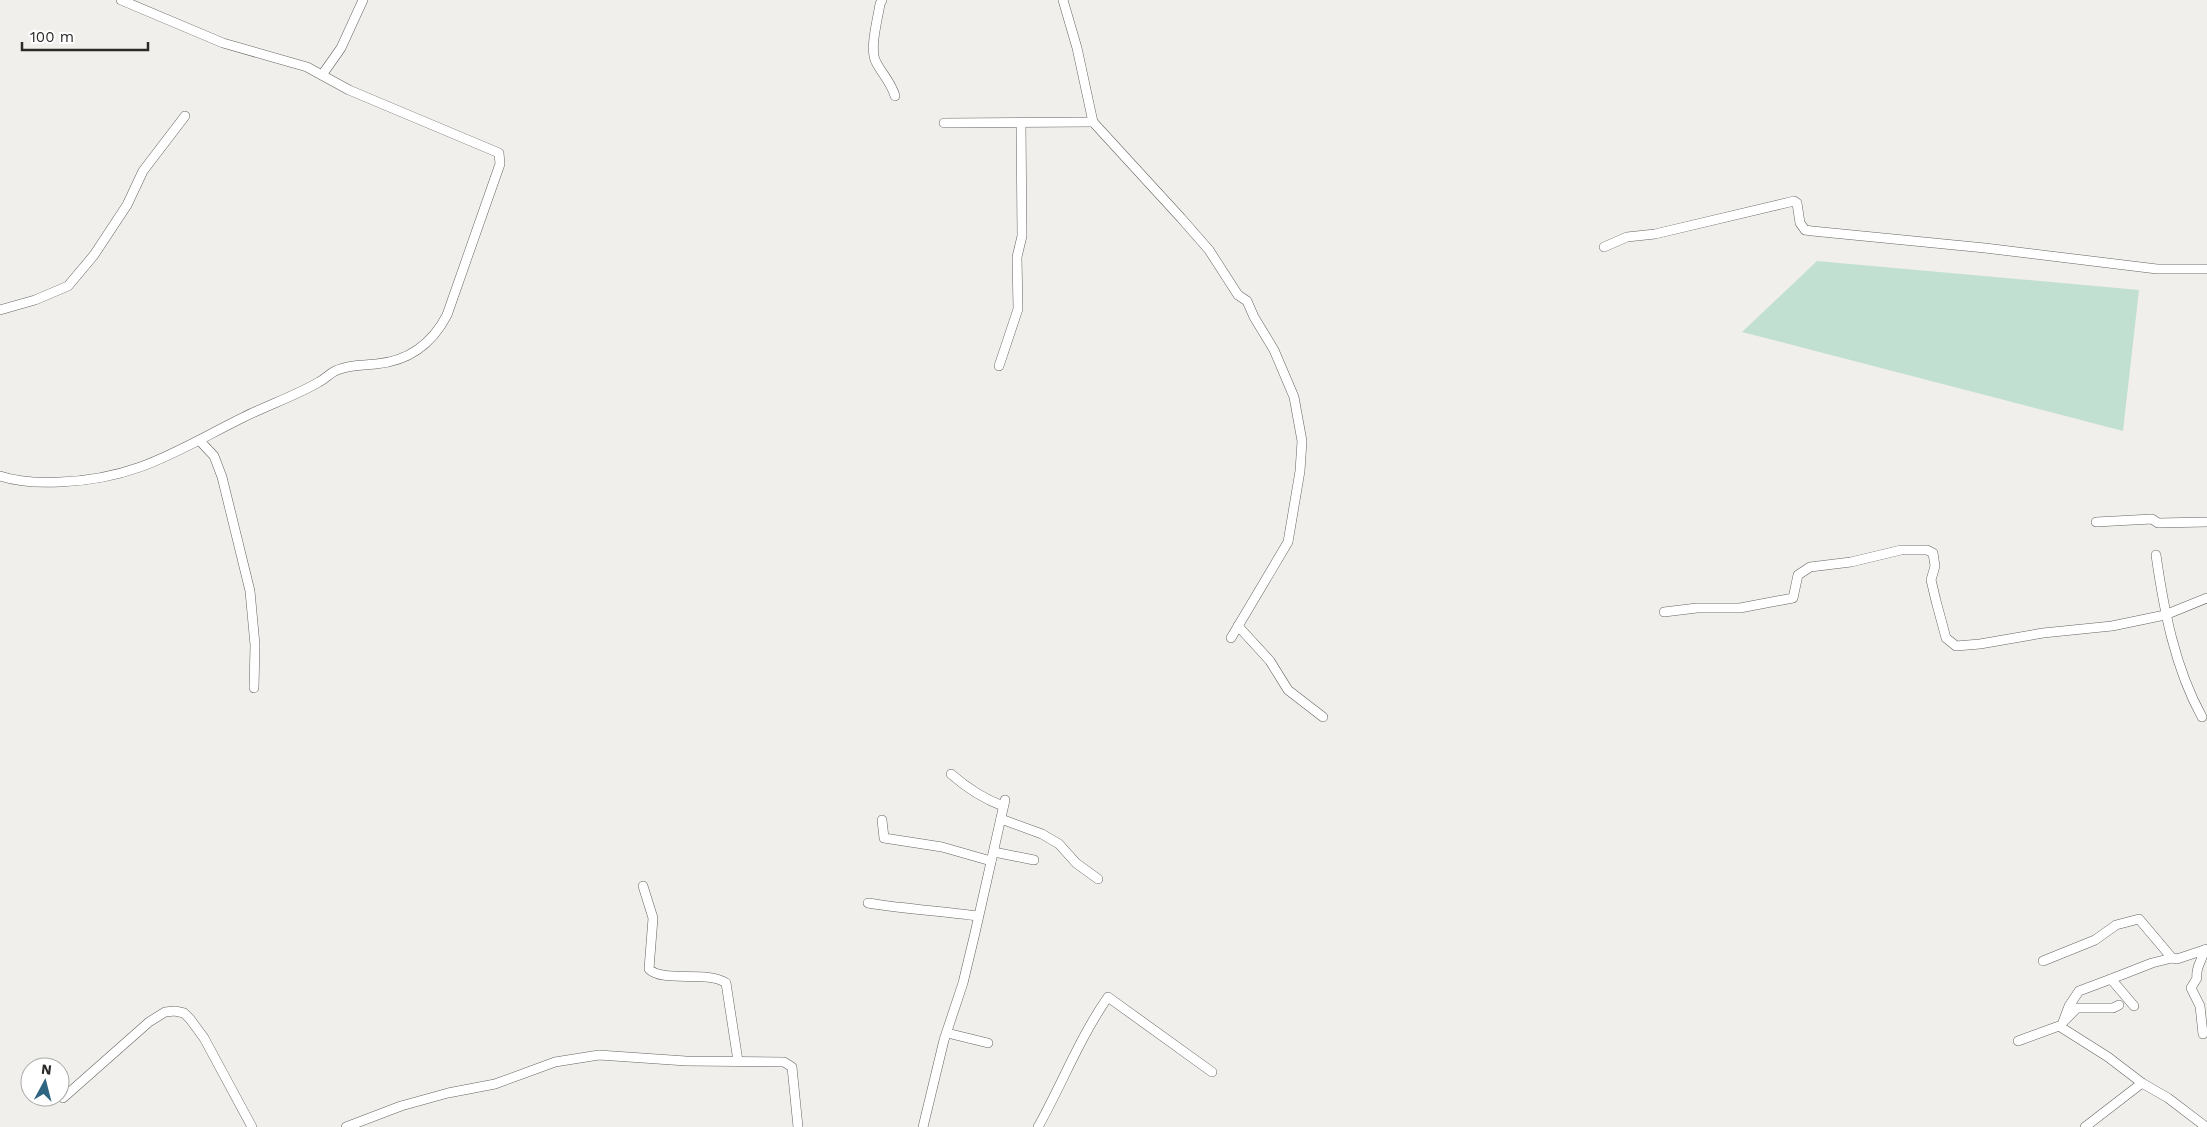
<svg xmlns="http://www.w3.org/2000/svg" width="2207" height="1127" font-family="'Work Sans',sans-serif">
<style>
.green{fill:#c2e0d1}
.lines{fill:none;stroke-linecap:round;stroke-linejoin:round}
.street-casing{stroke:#656461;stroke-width:10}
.street{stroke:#fff;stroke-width:9}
</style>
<rect width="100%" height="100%" fill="#f1efeb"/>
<polygon class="green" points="1817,261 2139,290 2123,431 1742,332"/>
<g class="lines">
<defs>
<g id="street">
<path d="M882,0L880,4C878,18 869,49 876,62C882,74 891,82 895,96"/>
<polyline points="1063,0 1077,48 1093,122 1181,218 1209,250 1238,295 1247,301 1254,317 1274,350 1294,397 1302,441 1300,471 1288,542 1231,638"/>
<polyline points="322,75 341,48 363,0"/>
<polyline points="944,123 1093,122"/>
<polyline points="1604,247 1627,237 1655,234 1794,201 1797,203 1800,223 1805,230 1812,231 1985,248 2157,269 2207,269"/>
<polyline points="0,310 35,300 68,286 94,255 127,205 143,171 185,116"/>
<polyline points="999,366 1018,309 1017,257 1022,236 1021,123"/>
<polyline points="200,441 214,456 222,477 250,591 255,645 254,688"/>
<path d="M0,476C18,482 41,483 60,482C138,479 177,450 244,417C268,405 295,396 319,382C325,379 329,374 335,371C347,365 363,365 376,364C409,361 432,344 447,315L500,164L499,153L349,90L307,67L223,43L121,0"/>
<polyline points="2096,522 2152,519 2158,523 2207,522"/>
<path d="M2156,555C2164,611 2175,668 2202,717"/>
<polyline points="1664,612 1697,608 1740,608 1793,598 1798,575 1810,567 1851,562 1901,550 1927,550 1933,553 1935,566 1931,580 1936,601 1946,638 1956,646 1980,644 2043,633 2112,626 2165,615 2207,598"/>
<polyline points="1238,626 1270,661 1288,690 1323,717"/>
<path d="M951,774C967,788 984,799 1003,806"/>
<polyline points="1001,819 1042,834 1059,844 1076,863 1098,879"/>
<polyline points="882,820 884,838 942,847 991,861"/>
<polyline points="994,852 1034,860"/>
<path d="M643,886L653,918L649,969C662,983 708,970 726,983L738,1061"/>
<path d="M868,903C904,909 941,911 978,916"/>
<polyline points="2172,958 2177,959 2207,949"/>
<polyline points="2043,961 2095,940 2116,925 2139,919 2172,958 2152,963 2111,979"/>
<polyline points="2064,1021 2077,1008 2113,1008 2119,1005"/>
<polyline points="2063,1022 2069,1006 2079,991 2111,979 2134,1006"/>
<polyline points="947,1033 988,1043"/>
<path d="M2203,1034L2200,1006L2191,988L2197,978C2195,967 2203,960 2204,950"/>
<polyline points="2018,1041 2059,1026 2108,1057 2142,1083 2168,1098 2206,1127"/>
<polyline points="63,1098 149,1022 165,1012 175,1011 184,1013 190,1019 204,1038 252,1127"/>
<polyline points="346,1127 401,1106 448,1093 495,1084 555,1062 599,1055 686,1061 784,1062 792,1067 798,1127"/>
<polyline points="923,1127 944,1040 963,983 975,933 1005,800"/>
<path d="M1038,1127C1062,1084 1080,1037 1108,997L1212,1072"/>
<polyline points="2085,1127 2142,1083"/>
</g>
</defs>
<use href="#street" class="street-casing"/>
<use href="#street" class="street"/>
</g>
<g transform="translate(45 1082) rotate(7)"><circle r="24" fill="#ffffff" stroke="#aaaaa9"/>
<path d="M0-4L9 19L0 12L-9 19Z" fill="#306581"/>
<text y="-8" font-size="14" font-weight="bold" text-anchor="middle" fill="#2a2a28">N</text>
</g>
<path d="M22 42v8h126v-8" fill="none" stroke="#2a2a28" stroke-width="2.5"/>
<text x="30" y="42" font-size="15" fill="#2a2a28" stroke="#ffffff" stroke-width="4" paint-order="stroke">100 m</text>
</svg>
